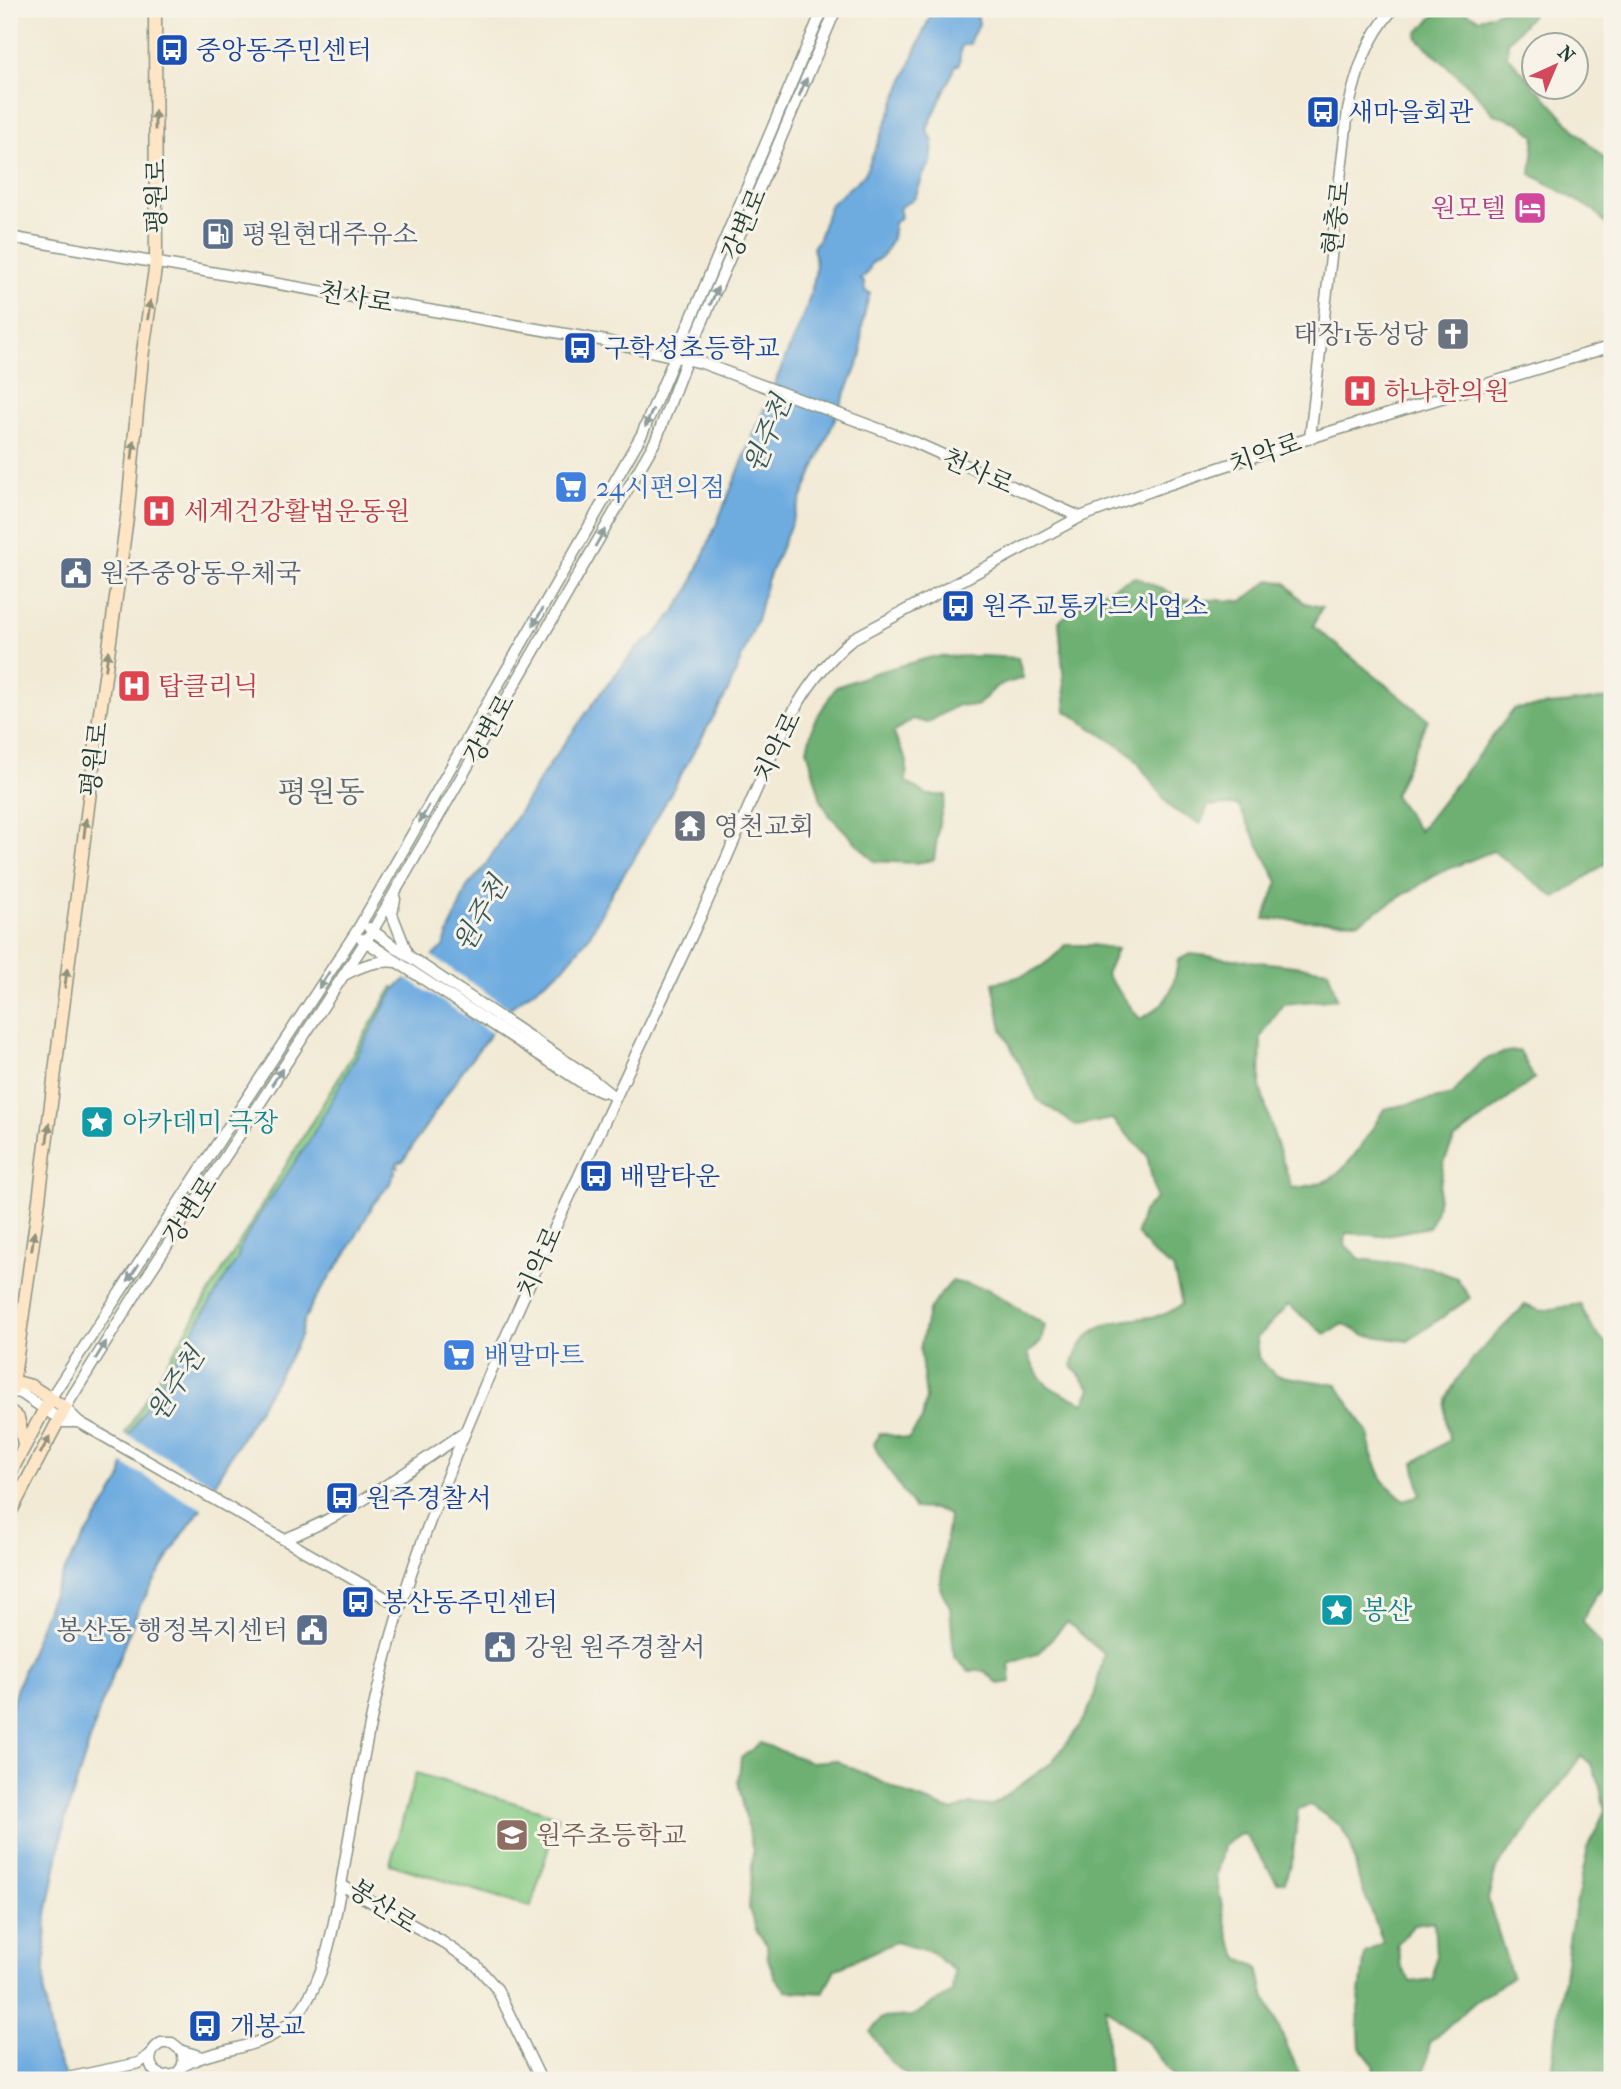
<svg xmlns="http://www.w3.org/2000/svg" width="1621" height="2089" font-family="'IM FELL French Canon','Noto Serif KR',serif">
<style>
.green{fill:#87cc85;stroke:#53845c;stroke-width:2}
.forest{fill:#6db072;stroke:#467653;stroke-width:2;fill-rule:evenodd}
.water{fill:#6eace0;stroke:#46748a;stroke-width:2}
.pier{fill:#f2ead5}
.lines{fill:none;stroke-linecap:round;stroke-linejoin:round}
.tertiary-casing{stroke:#889484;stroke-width:13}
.secondary-casing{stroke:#889484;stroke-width:15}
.tertiary{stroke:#fff;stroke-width:10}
.secondary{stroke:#fee5c5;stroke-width:12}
.oneway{fill:#8f9e9a}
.oneway2{fill:#8e917c}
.labels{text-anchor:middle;stroke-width:6;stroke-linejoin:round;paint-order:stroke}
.transit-label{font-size:26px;fill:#164399;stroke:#f7f3e8;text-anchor:start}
.street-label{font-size:26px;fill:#1f3d34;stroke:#f7f3e8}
.hotel-label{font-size:26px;fill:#b23c85;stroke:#f7f3e8;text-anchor:end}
.service-label{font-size:26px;fill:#4e5e75;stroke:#f7f3e8;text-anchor:start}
.worship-label{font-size:26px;fill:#5b616d;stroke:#f7f3e8;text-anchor:end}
.health-label{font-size:26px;fill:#be3a42;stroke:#f7f3e8;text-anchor:start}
.shop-label{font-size:26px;fill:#366cbe;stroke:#f7f3e8;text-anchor:start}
.culture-label{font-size:26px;fill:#0d838f;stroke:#f7f3e8;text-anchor:start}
.education-label{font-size:26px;fill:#785e54;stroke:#f7f3e8;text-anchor:start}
.water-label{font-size:28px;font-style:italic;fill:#33595f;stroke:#f7f3e8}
.quarter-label{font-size:30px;fill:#596871;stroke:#f7f3e8}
</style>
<rect width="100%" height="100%" fill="#f7f3e8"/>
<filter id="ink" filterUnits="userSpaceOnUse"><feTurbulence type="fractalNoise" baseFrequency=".0143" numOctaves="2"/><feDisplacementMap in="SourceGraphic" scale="14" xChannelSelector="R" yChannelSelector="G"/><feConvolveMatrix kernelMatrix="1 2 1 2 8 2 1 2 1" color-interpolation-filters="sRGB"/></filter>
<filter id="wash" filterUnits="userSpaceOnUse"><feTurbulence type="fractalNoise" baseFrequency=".00686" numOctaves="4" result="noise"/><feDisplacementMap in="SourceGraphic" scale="28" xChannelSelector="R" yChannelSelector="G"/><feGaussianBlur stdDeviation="1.57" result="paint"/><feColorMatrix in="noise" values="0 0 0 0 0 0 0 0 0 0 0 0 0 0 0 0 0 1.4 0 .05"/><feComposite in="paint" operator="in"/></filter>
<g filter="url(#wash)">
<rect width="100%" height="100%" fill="#f2ead5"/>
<g class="green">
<polygon points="393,987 396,988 308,1143 240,1248 238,1258 129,1435 125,1433"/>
<polygon points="416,1773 558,1816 531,1907 390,1864"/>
</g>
<g class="forest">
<polygon points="1441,9 1461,9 1479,19 1505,9 1537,9 1508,42 1507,56 1533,83 1534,88 1537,88 1575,130 1612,166 1612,231 1595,211 1531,174 1535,136 1520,123 1493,114 1474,91 1418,39 1417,33"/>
<polygon points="1135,577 1184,599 1242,601 1270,580 1286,583 1304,603 1322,607 1313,626 1428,719 1394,795 1419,831 1514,709 1611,698 1612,859 1556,898 1493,851 1441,872 1359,922 1264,919 1278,882 1238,805 1208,806 1201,824 1172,809 1131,754 1066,711 1059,621 1093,596"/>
<polygon points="981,656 1018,658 1023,678 997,686 977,706 958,705 927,723 913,719 893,733 907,761 906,782 928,795 946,795 939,823 934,860 914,863 874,861 830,816 821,800 807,749 814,722 836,687 874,673 932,657"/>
<path d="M1065,945H1092L1117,949L1106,974L1140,1019C1168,1005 1174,991 1178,960L1191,954L1328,970L1337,999L1283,1004L1261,1037L1260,1086L1272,1129L1292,1188C1306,1187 1318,1185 1330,1179C1348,1170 1374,1127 1384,1109L1453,1095C1469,1070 1488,1050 1520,1051L1534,1079L1454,1140L1444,1162L1435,1214L1429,1227L1381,1236L1346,1233L1345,1245L1360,1259L1428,1267L1457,1278L1470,1298L1408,1341L1365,1335L1343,1324L1325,1334L1288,1305L1257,1338L1258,1358L1275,1375L1337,1385L1369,1434L1371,1453L1383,1481L1404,1500L1421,1495L1414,1463L1449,1440C1448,1429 1443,1413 1446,1402C1455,1371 1502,1329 1525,1305L1541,1311L1580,1304C1588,1320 1596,1339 1612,1348V1582C1596,1589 1589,1605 1583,1621L1612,1660V2080H1550L1570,1933L1588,1848L1605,1810L1598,1779L1590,1763L1581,1756L1536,1818L1496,1868L1488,1899L1512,1977L1475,2002L1430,2042L1423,2080H1375L1373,2064L1360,2048L1358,2010L1365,1953L1383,1942L1359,1880L1351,1845L1341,1826L1310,1805L1298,1809L1293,1855L1285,1882H1277L1245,1834L1239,1835L1223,1846L1216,1877L1228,1935L1239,1958L1258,1967L1263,1991L1302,2080H1176L1147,2042L1105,2007L1109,2080H913L890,2061L870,2032L882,2018L912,2016L952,1992L954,1971L931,1952L895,1942L835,1969L823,1993L786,1991L775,1977L768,1959L767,1945L757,1932L749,1909L753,1851L738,1782L741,1758L760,1743L811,1762L835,1760L909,1795L953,1811L971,1804L991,1806L1051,1763L1079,1727L1093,1701L1104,1654L1067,1622L1038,1653L1009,1664L1011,1682L998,1684L985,1671H969L954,1657L950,1607L940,1588L949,1515L934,1509L914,1508L879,1455L874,1444L880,1433L908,1439L922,1420L926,1398L920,1349L928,1312L935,1301L952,1281L987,1289L1045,1325L1041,1341L1028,1354C1042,1389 1052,1389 1084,1403L1091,1389L1072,1366C1086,1316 1121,1323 1162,1315C1169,1313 1176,1308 1182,1304L1173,1268L1152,1253L1137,1233L1143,1212L1156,1198L1147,1155L1112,1119L1077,1126L1038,1100L1002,1029L993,983C1024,977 1044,970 1065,945ZM1434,1921L1436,1955L1433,1979L1411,1982L1401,1967L1397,1944L1415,1924Z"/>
</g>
<path class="water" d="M933,9H980L977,13L979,24L971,38L970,44L961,46L959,65H956L927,129L933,142L931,163L924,173L915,198L899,208L901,217L894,223L892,238L884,255L871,264L868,273L860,279L864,282L865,291L870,293C864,313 859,333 862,354L767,581L757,620L728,691L633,860L613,890L589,937L563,968L510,1008L460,1074L403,1161L397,1163L398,1167H395V1172L389,1185L374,1203L348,1251L313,1302L303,1323L300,1337L288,1360L221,1472L206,1502L179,1540L139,1607L101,1705L65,1820L47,1914L44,1993L54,2051L67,2080H9V1716L15,1693L49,1603L68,1564L121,1480L129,1435L238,1258L240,1248L258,1217L308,1143L386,1003L396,988L443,947L467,887L483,869L551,762L603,690L636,649L655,635L672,615L689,590L807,306C812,288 820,267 813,248L819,238L830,205L865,174Z"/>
<g class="pier">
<polygon points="429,954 512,1010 493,1034 404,977"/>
<polygon points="126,1434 219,1487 204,1510 121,1463"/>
</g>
</g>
<g filter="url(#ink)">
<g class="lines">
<defs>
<g id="tertiary">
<polyline points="9,237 606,341 702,363 914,442 1080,517"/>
<path d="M1310,438L1348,110C1357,71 1366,40 1393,9"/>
<polyline points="395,899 392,914 408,955"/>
<polyline points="369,928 395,947 588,1076 614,1097"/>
<polyline points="362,939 584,1084 602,1092"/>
<path d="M346,974C363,965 378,960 397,962"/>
<polyline points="9,1391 21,1393 64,1422 79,1422"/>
<polyline points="50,1399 358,929 642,434 823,9"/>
<path d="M285,1539C350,1514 406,1472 464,1433"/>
<polyline points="400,1606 79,1422 65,1408 142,1284 373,930 656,440 687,358 836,9"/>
<path d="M182,2051C185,2061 184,2069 174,2075L162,2076C146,2068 147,2052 161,2043H172L182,2051L200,2056"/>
<path d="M183,2066C207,2052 234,2051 260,2041C320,2020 331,1939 341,1885"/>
<polyline points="58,2080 139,2063 151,2054"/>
<path d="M541,2080L497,1989L476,1965L441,1941L341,1885C357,1791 372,1696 401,1605C428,1518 464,1434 500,1350C561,1210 628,1073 692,935C712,892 731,848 750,804C778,741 799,683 854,638L1080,517L1167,485L1310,438L1612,346"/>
</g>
<g id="secondary">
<polyline points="12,1391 39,1200 98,727 127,518 142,358 156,262 155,9"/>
<polyline points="9,1410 18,1418 24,1444"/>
<polyline points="9,1475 50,1399"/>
<polyline points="9,1515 65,1408 31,1386 13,1381"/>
</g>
</defs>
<use href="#tertiary" class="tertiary-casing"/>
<use href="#secondary" class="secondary-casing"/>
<use href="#tertiary" class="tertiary"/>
<use href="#secondary" class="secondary"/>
</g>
<defs><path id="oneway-solid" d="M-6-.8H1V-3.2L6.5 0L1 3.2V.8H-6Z" transform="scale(1.75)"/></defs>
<g class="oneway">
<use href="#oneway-solid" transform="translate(803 87) rotate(-67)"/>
<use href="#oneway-solid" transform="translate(714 296) rotate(-67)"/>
<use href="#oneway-solid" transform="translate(649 418) rotate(113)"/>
<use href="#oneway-solid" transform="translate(600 538) rotate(-60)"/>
<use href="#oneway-solid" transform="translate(538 617) rotate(120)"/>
<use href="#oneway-solid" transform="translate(424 814) rotate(120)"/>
<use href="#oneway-solid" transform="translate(324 980) rotate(123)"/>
<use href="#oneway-solid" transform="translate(277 1077) rotate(-57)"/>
<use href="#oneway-solid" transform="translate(133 1273) rotate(123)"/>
<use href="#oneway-solid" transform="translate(101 1350) rotate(-58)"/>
</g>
<g class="oneway2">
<use href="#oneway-solid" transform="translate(155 120) rotate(-90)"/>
<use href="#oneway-solid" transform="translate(149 310) rotate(-82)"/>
<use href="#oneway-solid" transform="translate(133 450) rotate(-84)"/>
<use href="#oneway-solid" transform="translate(107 660) rotate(-82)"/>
<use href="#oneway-solid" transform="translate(85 828) rotate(-83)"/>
<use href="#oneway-solid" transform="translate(66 978) rotate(-83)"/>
<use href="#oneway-solid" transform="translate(48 1133) rotate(-83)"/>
<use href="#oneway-solid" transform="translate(33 1241) rotate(-82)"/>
<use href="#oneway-solid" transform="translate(45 1445) rotate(-62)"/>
</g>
</g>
<defs>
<symbol id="bus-square" viewBox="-11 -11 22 22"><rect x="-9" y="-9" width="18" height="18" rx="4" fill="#1a4fb4" stroke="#f7f3e8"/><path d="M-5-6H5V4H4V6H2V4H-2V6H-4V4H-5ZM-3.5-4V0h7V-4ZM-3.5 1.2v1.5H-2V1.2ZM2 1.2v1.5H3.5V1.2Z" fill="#fff"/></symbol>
<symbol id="hotel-square" viewBox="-11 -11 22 22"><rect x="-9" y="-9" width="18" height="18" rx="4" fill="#d1479c" stroke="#f7f3e8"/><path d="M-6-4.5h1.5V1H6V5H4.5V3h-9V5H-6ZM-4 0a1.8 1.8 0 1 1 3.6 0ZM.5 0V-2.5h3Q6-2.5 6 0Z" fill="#fff"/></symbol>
<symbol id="fuel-square" viewBox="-11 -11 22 22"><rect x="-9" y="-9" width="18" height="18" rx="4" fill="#5c6f8a" stroke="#f7f3e8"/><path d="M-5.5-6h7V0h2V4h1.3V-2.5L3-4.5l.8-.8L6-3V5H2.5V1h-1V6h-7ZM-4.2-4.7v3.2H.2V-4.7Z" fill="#fff"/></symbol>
<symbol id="church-square" viewBox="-11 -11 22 22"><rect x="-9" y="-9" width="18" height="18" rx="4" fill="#6b7280" stroke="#f7f3e8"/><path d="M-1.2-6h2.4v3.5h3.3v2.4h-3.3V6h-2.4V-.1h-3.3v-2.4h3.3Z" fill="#fff"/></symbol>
<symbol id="hospital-square" viewBox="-11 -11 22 22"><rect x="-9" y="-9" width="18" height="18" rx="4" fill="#e0444e" stroke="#f7f3e8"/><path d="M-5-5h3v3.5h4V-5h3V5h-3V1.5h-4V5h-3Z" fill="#fff"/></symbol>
<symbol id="supermarket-square" viewBox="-11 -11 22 22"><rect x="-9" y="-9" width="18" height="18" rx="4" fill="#3f7fe0" stroke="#f7f3e8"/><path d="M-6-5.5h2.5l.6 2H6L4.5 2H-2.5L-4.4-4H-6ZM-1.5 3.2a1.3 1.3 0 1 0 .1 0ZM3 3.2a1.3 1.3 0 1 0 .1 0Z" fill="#fff"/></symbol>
<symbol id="civic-square" viewBox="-11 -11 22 22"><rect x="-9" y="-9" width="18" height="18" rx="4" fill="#5c6f8a" stroke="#f7f3e8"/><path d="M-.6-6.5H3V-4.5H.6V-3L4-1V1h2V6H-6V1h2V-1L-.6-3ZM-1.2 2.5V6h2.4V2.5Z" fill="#fff"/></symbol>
<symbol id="temple-square" viewBox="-11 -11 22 22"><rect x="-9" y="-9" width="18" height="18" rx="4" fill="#6b7280" stroke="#f7f3e8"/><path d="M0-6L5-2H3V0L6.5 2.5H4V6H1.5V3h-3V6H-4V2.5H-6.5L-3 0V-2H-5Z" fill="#fff"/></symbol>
<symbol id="sight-square" viewBox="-11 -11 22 22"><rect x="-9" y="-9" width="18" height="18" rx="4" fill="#0f9aa8" stroke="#f7f3e8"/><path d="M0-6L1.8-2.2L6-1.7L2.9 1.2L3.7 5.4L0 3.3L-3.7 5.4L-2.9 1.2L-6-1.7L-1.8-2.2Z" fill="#fff"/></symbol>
<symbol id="school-square" viewBox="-11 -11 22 22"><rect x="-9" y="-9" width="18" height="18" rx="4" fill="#8d6e63" stroke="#f7f3e8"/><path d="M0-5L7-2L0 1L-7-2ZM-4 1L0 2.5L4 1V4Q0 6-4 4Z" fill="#fff"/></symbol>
</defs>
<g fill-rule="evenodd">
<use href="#bus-square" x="153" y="31" width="38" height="38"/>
<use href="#bus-square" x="1304" y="93" width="38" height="38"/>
<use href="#hotel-square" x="1511" y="189" width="38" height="38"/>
<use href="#fuel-square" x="199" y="215" width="38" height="38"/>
<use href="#church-square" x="1434" y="315" width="38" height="38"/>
<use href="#bus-square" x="561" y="329" width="38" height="38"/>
<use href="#hospital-square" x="1341" y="372" width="38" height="38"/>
<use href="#supermarket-square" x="552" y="468" width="38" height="38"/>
<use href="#hospital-square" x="140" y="492" width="38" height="38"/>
<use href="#civic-square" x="57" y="554" width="38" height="38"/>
<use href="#bus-square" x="939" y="587" width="38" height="38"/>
<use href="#hospital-square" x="115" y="667" width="38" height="38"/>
<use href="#temple-square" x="671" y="807" width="38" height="38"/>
<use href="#sight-square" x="78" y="1103" width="38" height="38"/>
<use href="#bus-square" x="577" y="1157" width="38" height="38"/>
<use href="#supermarket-square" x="440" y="1336" width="38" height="38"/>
<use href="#bus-square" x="323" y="1479" width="38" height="38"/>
<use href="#bus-square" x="339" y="1583" width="38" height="38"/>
<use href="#sight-square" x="1318" y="1591" width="38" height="38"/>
<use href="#civic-square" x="293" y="1611" width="38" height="38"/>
<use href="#civic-square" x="481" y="1628" width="38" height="38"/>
<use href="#school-square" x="493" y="1816" width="38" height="38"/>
<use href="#bus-square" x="186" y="2007" width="38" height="38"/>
</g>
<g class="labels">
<g class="transit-label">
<text x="196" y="59">중앙동주민센터</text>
<text x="1348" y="121">새마을회관</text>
<text x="604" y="357">구학성초등학교</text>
<text x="982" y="615">원주교통카드사업소</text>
<text x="620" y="1185">배말타운</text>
<text x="366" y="1507">원주경찰서</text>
<text x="382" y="1611">봉산동주민센터</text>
<text x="230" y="2035">개봉교</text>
</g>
<g class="street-label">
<text transform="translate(156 196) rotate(-90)" y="9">평원로</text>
<text transform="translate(1336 218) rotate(-83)" y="9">현충로</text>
<text transform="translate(744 224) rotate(-67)" y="9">강변로</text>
<text transform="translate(356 297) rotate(10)" y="9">천사로</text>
<text transform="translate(1265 453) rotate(-19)" y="9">치악로</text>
<text transform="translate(978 471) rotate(24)" y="9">천사로</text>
<text transform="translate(489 729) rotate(-61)" y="9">강변로</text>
<text transform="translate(777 747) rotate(-64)" y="9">치악로</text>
<text transform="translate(94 759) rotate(-83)" y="9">평원로</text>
<text transform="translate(190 1210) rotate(-57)" y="9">강변로</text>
<text transform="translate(539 1262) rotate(-66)" y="9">치악로</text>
<text transform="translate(383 1906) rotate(33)" y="9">봉산로</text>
</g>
<g class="hotel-label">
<text x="1506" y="217">원모텔</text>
</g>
<g class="service-label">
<text x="242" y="243">평원현대주유소</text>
<text x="100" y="582">원주중앙동우체국</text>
<text x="288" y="1639" text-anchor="end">봉산동 행정복지센터</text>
<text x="524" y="1656">강원 원주경찰서</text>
</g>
<g class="worship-label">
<text x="1428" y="343">태장1동성당</text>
<text x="714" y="835" text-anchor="start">영천교회</text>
</g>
<g class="health-label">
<text x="1384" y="400">하나한의원</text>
<text x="184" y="520">세계건강활법운동원</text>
<text x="158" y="695">탑클리닉</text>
</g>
<g class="shop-label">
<text x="596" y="496">24시편의점</text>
<text x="484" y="1364">배말마트</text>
</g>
<g class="culture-label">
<text x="122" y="1131">아카데미 극장</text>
<text x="1362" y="1619">봉산</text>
</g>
<g class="education-label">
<text x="536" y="1844">원주초등학교</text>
</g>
<g class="water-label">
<text transform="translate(767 434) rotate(-68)" y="10">원주천</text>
<text transform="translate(480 914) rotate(-61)" y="10">원주천</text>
<text transform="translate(175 1384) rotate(-58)" y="10">원주천</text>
</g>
<g class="quarter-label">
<text x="321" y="802">평원동</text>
</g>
</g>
<rect width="1621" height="2089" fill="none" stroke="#f7f3e8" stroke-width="35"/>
<g transform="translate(1555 66) rotate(44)"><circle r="33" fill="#f7f3e8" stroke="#a1aaa0" stroke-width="2"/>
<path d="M0-5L12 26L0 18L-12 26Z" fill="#d1495b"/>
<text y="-10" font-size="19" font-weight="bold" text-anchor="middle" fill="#1f3d34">N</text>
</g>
</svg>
